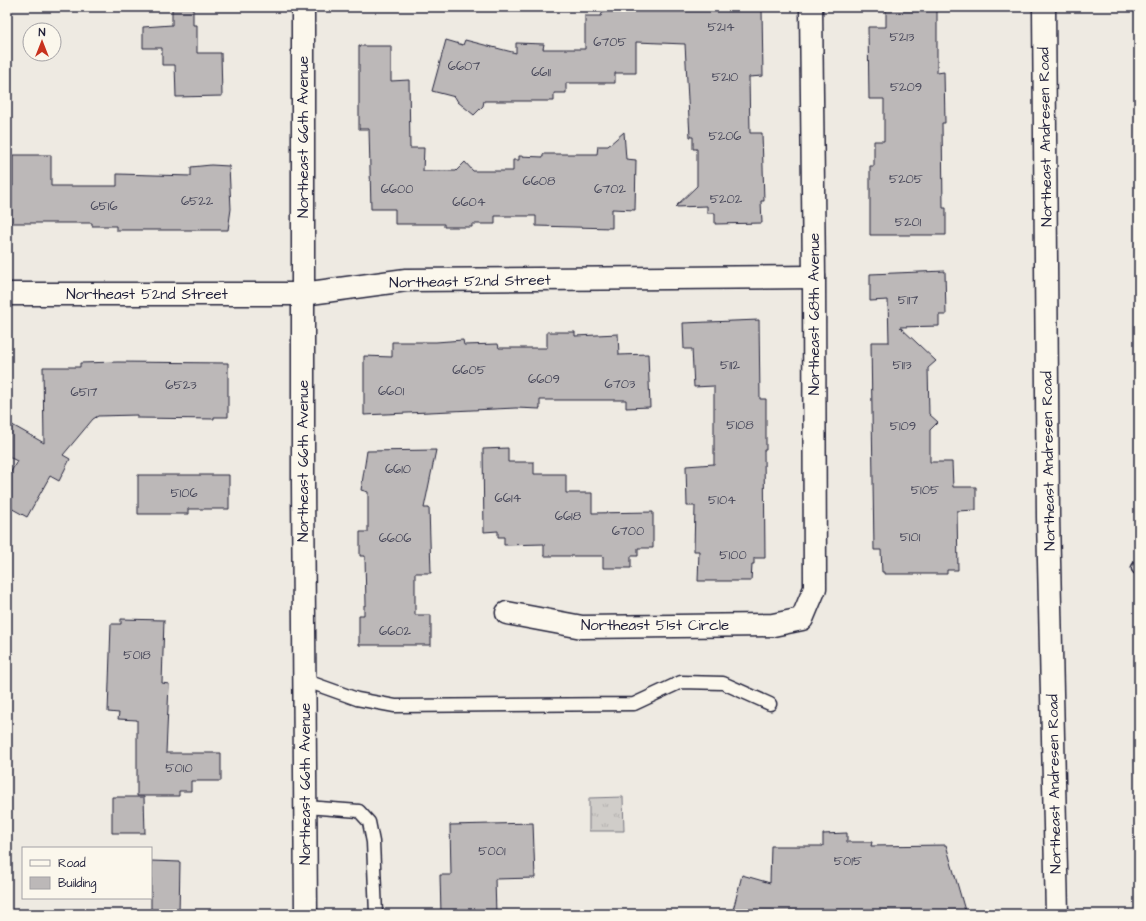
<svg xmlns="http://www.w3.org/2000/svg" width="1146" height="921" font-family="'Architects Daughter',sans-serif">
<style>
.park{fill:url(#park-tufts);stroke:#797882}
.building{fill:#bcb8b8;stroke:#22223b}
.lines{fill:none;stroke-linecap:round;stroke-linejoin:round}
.lane-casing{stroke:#22223b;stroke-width:15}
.street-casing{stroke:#22223b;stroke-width:25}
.secondary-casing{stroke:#22223b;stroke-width:25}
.primary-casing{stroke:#22223b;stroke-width:25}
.lane{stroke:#fbf7ec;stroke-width:12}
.street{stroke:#fbf7ec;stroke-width:22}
.secondary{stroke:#fbf7ec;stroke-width:22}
.primary{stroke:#fbf7ec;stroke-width:22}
.labels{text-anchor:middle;stroke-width:3;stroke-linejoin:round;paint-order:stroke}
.number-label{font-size:13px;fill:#48485a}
.street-label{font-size:15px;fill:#22223b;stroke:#fbf7ec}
</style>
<defs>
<pattern id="park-tufts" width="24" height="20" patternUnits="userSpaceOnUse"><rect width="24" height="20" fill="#d0cdc9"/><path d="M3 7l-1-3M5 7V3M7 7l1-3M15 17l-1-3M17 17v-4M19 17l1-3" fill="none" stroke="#b2b0ae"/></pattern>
</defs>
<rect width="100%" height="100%" fill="#eeeae2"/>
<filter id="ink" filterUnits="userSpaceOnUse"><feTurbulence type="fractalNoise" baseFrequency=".025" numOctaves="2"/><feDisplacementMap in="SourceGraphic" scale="8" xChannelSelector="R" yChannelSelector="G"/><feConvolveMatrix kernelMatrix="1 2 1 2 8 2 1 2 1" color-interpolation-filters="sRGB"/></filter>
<g filter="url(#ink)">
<polygon class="park" points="623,797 624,831 589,831 589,798"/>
<g class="building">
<polygon points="172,7 193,7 193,25 197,25 197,53 221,53 222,96 176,97 175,65 162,65 162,48 143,48 143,27 172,25"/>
<polygon points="607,7 734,7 734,10 762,9 763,76 749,77 750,133 762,133 764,201 761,201 762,223 715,224 715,213 707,213 707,206 675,207 697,186 697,149 693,149 693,137 690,137 685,44 636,42 636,73 615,73 615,83 566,83 566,93 554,93 554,101 484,101 483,106 474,115 458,102 455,97 432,91 446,40 463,45 465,40 516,53 516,43 544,44 543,49 585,49 585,16 601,16 603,11 607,11"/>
<polygon points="886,7 937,7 937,73 944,72 945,123 942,123 943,208 946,208 946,235 870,235 870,166 874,166 874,141 884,141 884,99 869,99 868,27 886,27"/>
<polygon points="359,46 391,46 391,81 409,80 410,148 424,148 423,171 456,171 465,162 473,171 513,171 513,160 519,160 519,156 543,157 543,154 597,154 598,146 608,146 624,132 626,159 636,160 635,210 612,209 612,228 536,226 536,216 495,216 495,224 472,224 472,227 444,227 444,224 395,224 395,209 371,209 369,129 359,129"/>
<polygon points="13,155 51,155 51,186 117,186 117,174 191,176 191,167 211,165 229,166 231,209 228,230 116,230 116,226 92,226 92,223 7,223 7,186 13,186"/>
<polygon points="945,271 946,315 939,315 939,326 900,327 936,361 928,368 929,414 938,422 930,430 930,462 952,462 953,487 976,487 976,510 957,511 958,570 947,570 947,574 884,574 884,572 882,572 881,550 874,550 871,342 889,342 888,300 870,301 870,274"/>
<polygon points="759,320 760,399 766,399 766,450 764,450 765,558 754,558 754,564 752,564 751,581 698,581 699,551 694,551 695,506 687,506 686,466 714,464 714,386 694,387 692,349 684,349 683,323"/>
<polygon points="547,332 575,332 575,336 618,334 619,355 648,354 650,407 626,408 626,400 540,400 540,409 516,408 364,415 364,356 392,357 392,342 436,342 463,340 464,345 498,344 499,348 547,348"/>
<polygon points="118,362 228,363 228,417 214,417 214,419 137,418 137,415 98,416 93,419 63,455 70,459 59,481 50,476 27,517 7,506 7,479 17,461 7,456 7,422 44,443 43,367 80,367 80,363"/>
<polygon points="508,448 508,462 534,462 534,474 566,474 566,493 592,493 592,513 653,512 653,548 638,548 638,556 631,556 631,568 603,568 603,556 544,556 544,544 504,545 504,537 498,537 498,531 484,532 483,449"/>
<polygon points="436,450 424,508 429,508 431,573 415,573 415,615 431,615 431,645 359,645 359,615 364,615 364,605 366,605 365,556 360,556 360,532 368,532 368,492 361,490 367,451"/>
<polygon points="138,475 229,475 229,509 188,509 188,514 138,514"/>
<polygon points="121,619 164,620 162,683 169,684 166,753 221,753 221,781 191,781 191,791 179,791 179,796 137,796 137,720 118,719 119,713 108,712 111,624 121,624"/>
<polygon points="112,797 144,797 145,833 112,833"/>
<polygon points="533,823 535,878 495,879 496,914 441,914 440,875 451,875 450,825"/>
<polygon points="847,833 847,842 872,842 871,846 946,845 966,914 732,914 742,875 770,883 771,846 823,846 823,834"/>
<polygon points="151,861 180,862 179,914 151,914"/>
</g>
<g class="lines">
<defs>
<g id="lane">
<polyline points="1138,568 1139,568"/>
<polyline points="304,680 357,699 395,706 634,704 681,682 723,683 770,704"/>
<polyline points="306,807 359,811 369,822 373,842 376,914"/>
</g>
<g id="street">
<polyline points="7,294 303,294 406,280 814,277"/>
<polyline points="507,613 582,627 773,625 802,619 815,588 814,277 811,7"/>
</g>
<polyline id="secondary" points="303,7 303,482 306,914"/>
<polyline id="primary" points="1044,7 1048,517 1057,914"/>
</defs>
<use href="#lane" class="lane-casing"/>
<use href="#street" class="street-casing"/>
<use href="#secondary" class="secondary-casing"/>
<use href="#primary" class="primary-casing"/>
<use href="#lane" class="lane"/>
<use href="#street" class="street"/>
<use href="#secondary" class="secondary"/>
<use href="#primary" class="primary"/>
</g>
</g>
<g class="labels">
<g class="number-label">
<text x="721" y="31">5214</text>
<text x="902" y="41">5213</text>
<text x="610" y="46">6705</text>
<text x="464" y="70">6607</text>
<text x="541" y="76">6611</text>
<text x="725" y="81">5210</text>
<text x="906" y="91">5209</text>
<text x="725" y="140">5206</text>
<text x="906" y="183">5205</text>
<text x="539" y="185">6608</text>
<text x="397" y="193">6600</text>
<text x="610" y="193">6702</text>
<text x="726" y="203">5202</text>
<text x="197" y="205">6522</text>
<text x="469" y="206">6604</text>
<text x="104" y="210">6516</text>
<text x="908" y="226">5201</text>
<text x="908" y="304">5117</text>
<text x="730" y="369">5112</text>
<text x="902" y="369">5113</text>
<text x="469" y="374">6605</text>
<text x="544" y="383">6609</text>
<text x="620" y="388">6703</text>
<text x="181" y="389">6523</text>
<text x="391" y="395">6601</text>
<text x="84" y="396">6517</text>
<text x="740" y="429">5108</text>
<text x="903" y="430">5109</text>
<text x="398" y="473">6610</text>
<text x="925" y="494">5105</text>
<text x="184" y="497">5106</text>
<text x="508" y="502">6614</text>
<text x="722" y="504">5104</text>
<text x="568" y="520">6618</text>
<text x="628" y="535">6700</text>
<text x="910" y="541">5101</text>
<text x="395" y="542">6606</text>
<text x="733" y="559">5100</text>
<text x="395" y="635">6602</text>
<text x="137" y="659">5018</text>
<text x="179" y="772">5010</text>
<text x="492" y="855">5001</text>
<text x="848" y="865">5015</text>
</g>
<g class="street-label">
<text transform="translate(303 137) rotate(-90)" y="5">Northeast 66th Avenue</text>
<text transform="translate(1045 137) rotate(-91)" y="5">Northeast Andresen Road</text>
<text transform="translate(470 281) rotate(-1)" y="5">Northeast 52nd Street</text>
<text x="147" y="299">Northeast 52nd Street</text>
<text transform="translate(814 314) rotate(-90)" y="5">Northeast 68th Avenue</text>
<text transform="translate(303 461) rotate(-90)" y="5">Northeast 66th Avenue</text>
<text transform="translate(1048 461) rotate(-91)" y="5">Northeast Andresen Road</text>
<text x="655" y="630">Northeast 51st Circle</text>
<text transform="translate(305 784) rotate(-90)" y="5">Northeast 66th Avenue</text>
<text transform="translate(1054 784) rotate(-91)" y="5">Northeast Andresen Road</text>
</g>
</g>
<rect width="1146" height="921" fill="none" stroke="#fbf7ec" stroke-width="24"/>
<rect x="12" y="12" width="1122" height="897" fill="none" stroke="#22223b" stroke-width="1.5" filter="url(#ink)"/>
<rect x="22" y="847" width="130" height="52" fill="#fbf7ec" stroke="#a4a2a5"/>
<rect x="30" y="860" width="20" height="6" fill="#fbf7ec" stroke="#a4a2a5"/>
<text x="58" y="867" font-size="12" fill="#22223b">Road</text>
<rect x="30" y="877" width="20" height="12" fill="#bcb8b8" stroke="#a4a2a5"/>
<text x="58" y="887" font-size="12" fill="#22223b">Building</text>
<g transform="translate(42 42)"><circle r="19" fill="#fbf7ec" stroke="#a4a2a5"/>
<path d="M0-3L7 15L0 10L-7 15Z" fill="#c8321e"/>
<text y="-6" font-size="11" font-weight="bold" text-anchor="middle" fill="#22223b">N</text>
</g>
</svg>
